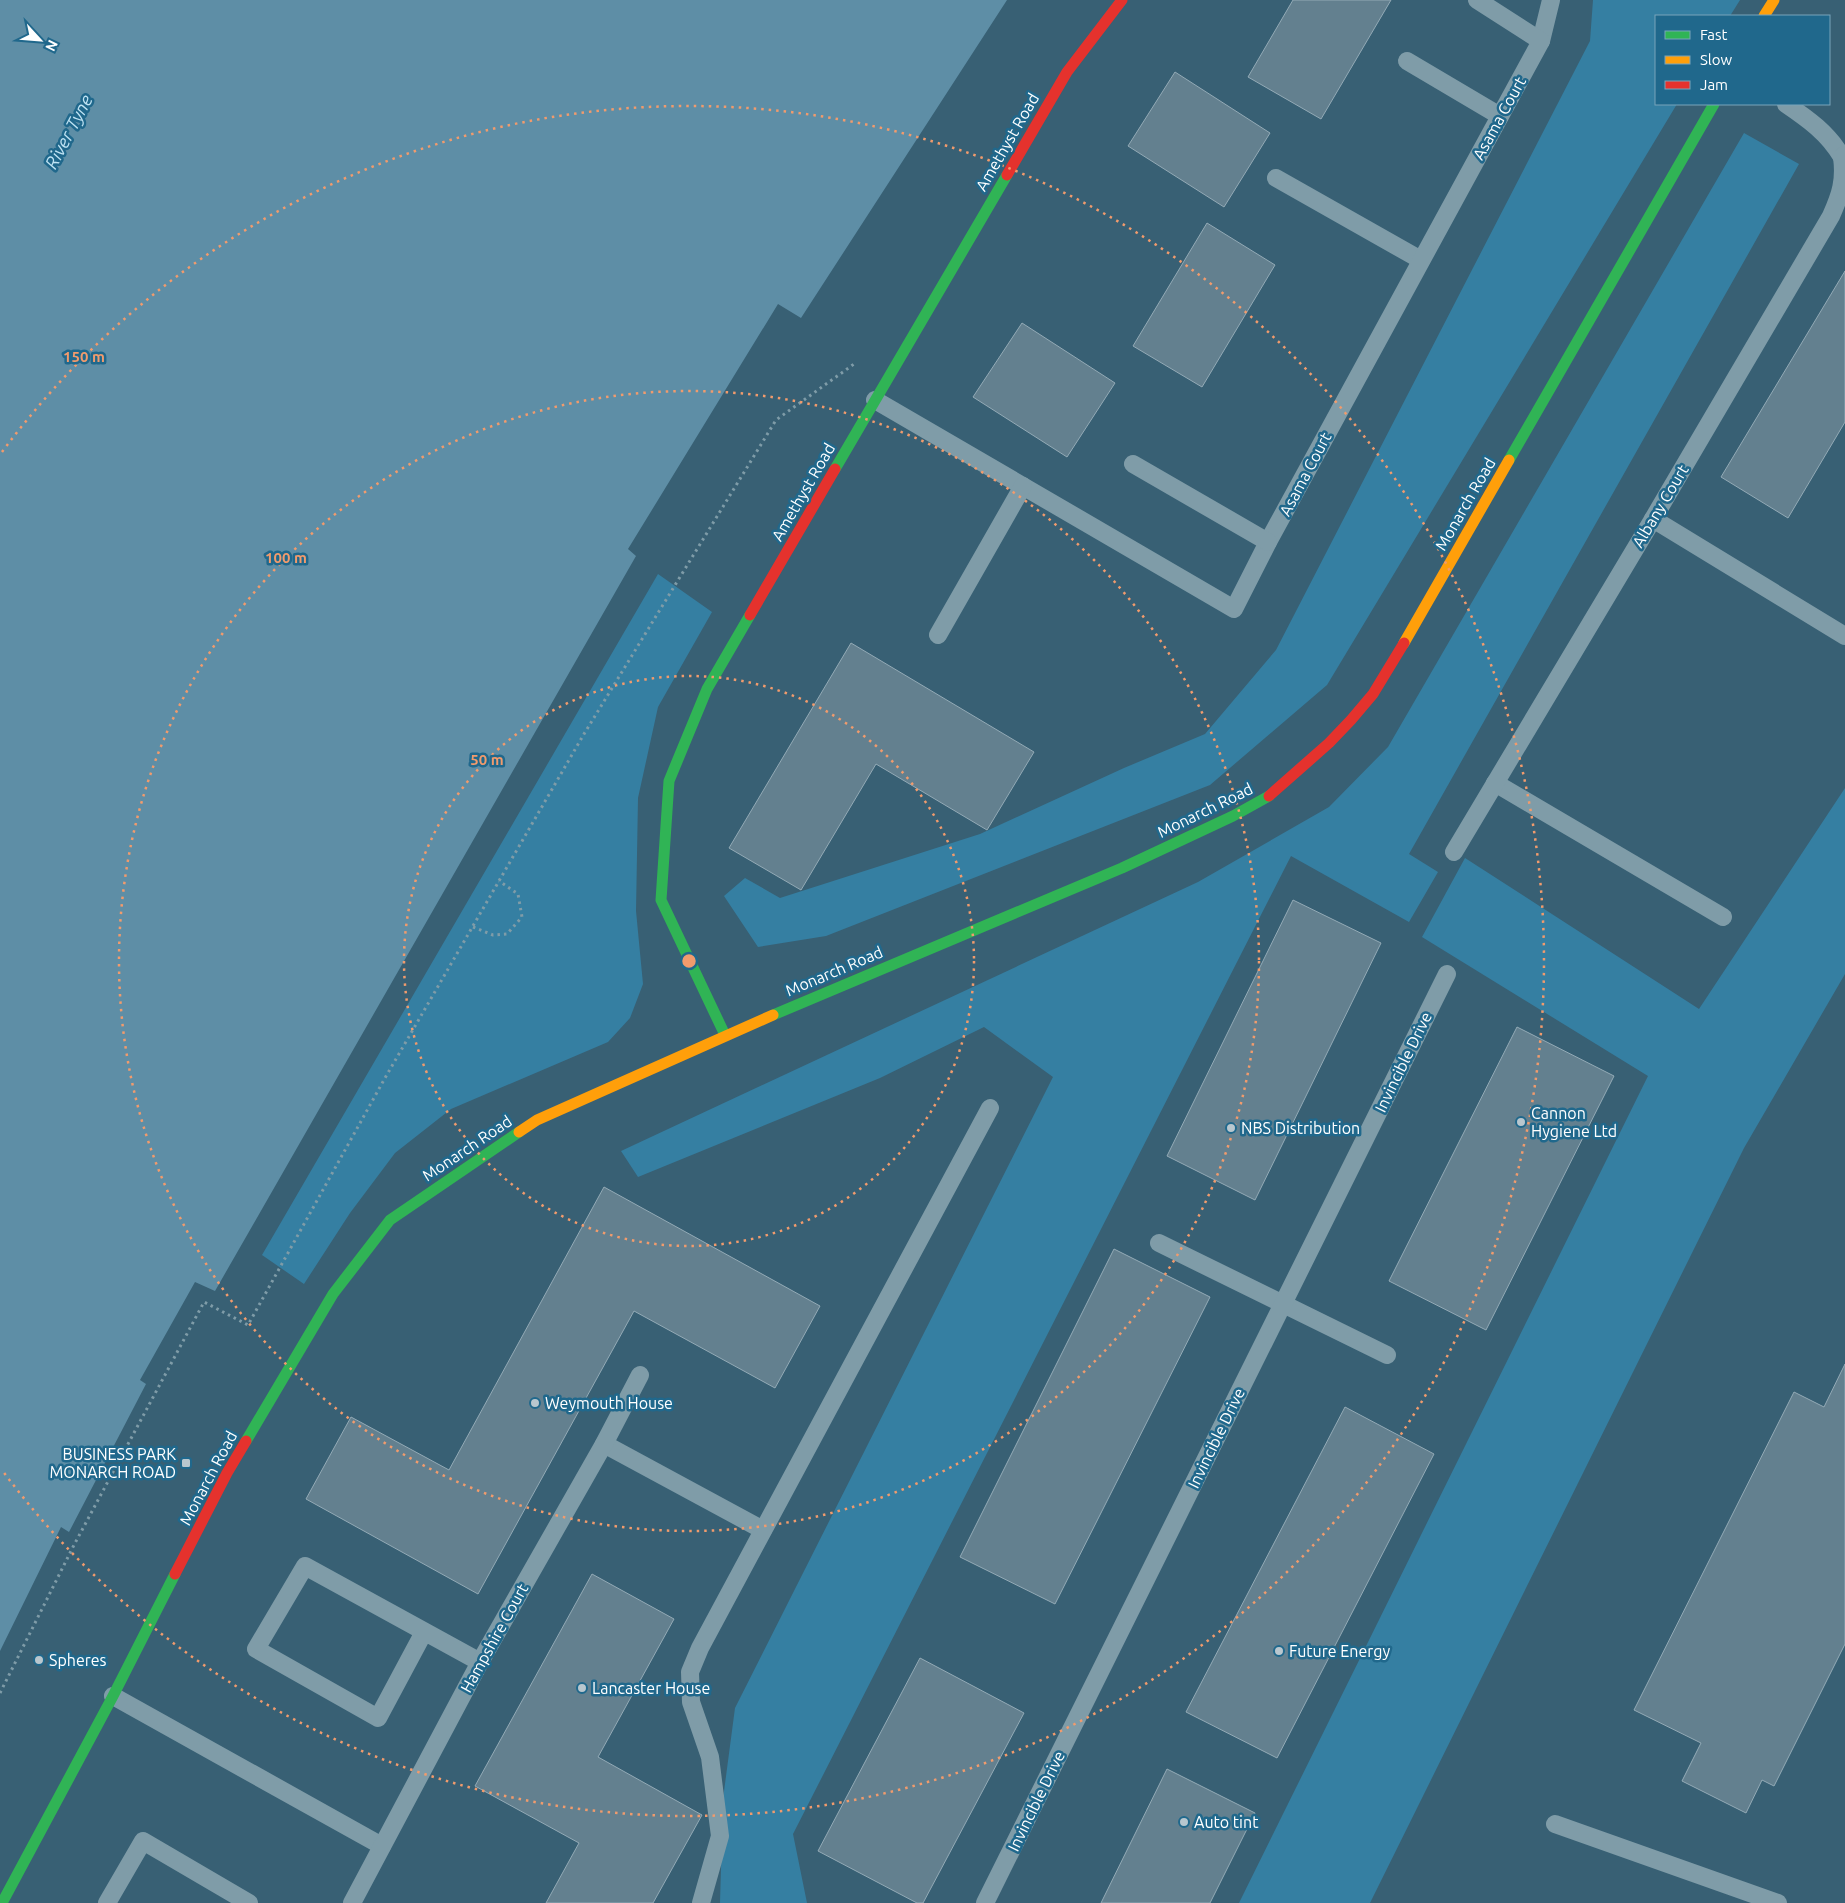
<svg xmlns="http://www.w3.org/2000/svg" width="1845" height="1903" font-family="Ubuntu,sans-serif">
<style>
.green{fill:#357fa2}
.water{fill:#5e8ea6}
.building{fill:#63808f;stroke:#93aab6}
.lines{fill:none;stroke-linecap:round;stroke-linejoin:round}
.path{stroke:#7f9ca8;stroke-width:3;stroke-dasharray:2.5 4;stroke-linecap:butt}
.lane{stroke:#7f9ca8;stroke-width:18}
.fast{stroke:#30b455;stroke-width:11}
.slow{stroke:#ff9f0a;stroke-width:11}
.jam{stroke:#e5322d;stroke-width:11}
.ring{fill:none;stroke:#f19b6d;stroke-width:2.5;stroke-dasharray:2.5 5}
.poi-dot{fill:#b9c7ce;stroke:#20688c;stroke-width:2}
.labels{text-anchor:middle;stroke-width:5;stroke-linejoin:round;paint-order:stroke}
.street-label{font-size:16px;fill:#fff;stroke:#20688c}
.poi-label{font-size:16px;fill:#fff;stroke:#20688c;text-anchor:start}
.water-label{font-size:18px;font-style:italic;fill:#c0e4f4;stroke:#20688c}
.centre{fill:#f19b6d;stroke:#20688c;stroke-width:2.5}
.ring-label{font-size:15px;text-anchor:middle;font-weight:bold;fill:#f19b6d;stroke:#20688c;stroke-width:5;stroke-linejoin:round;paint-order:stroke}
</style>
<rect width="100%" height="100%" fill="#386074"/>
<g class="green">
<polygon points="1593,0 1740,0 1730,16 1656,16 1656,104 1677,104 1327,685 1210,785 826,936 758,947 724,896 745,878 780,898 980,834 1124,768 1205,734 1276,650 1590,41"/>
<polygon points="1744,133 1799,164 1409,854 1438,872 1409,922 1291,856 793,1834 807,1903 720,1903 723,1799 735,1708 1053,1077 984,1027 880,1078 638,1177 621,1151 1198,882 1329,807 1388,747"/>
<polygon points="658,574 712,612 658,707 638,798 636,911 643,984 630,1018 608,1042 451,1109 395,1153 350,1213 304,1284 262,1255"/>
<polygon points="1845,788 1845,974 1744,1148 1370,1903 1239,1903 1648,1076 1422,937 1465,858 1699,1009"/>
</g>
<polygon class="water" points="0,0 1007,0 801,318 778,304 628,549 636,556 215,1291 195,1282 140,1380 146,1384 69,1532 61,1527 0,1651"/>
<g class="building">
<polygon points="1293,0 1391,0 1321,119 1248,77"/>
<polygon points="1175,72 1270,133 1224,207 1128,146"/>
<polygon points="1207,223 1275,265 1202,387 1133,346"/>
<polygon points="1845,271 1845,422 1788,518 1721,477"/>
<polygon points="1022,323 1115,383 1067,457 973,397"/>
<polygon points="851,643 1034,752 987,830 876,764 801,890 729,848"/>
<polygon points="1293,900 1381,943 1255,1200 1167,1156"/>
<polygon points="1517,1027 1614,1076 1486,1330 1389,1281"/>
<polygon points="604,1187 820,1306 775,1388 634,1311 478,1594 306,1499 351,1417 449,1470"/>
<polygon points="1114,1249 1210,1297 1055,1604 960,1557"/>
<polygon points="1845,1364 1845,1644 1774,1786 1762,1780 1746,1813 1682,1781 1701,1743 1634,1710 1794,1392 1824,1407"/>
<polygon points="1345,1407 1434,1454 1277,1758 1186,1712"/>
<polygon points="592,1574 674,1619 598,1757 702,1815 653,1903 546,1903 579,1843 475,1786"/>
<polygon points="920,1658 1024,1713 923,1903 917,1903 818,1851"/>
<polygon points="1167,1769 1255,1813 1210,1903 1101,1903"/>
</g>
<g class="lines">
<g class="path">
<polyline points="473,927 493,935 507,934 522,917 518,894 499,881"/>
<polyline points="0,1693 74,1545 204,1302 248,1325 385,1078 584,734 776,420 854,364"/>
</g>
<g class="lane">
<polyline points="1541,41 1551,0"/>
<polyline points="1407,61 1500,116"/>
<path d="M1786,104C1808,119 1828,133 1842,157"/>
<polyline points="1276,178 1421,260"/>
<polyline points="875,400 1234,609 1268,542 1541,41 1477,0"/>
<polyline points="1133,464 1268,542"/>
<polyline points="1653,519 1845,636"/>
<polyline points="938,635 1023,486"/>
<polyline points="1495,783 1723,917"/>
<path d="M1454,852L1653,519L1831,216C1841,194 1845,180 1842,157L1845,154"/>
<polyline points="1159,1243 1387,1355"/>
<polyline points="604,1444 763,1530"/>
<polyline points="424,1632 378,1718 256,1649 305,1566 480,1662"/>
<polyline points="113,1696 382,1846"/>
<polyline points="1555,1824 1778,1903"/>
<polyline points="107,1903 143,1841 249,1903"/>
<polyline points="352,1903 480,1662 604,1444 640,1375"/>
<polyline points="701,1903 720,1836 710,1757 691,1702 690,1672 700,1648 990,1108"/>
<polyline points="985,1903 1447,974"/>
</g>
<g class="fast">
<polyline points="1509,460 1714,104"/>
<polyline points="835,469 1007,175"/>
<polyline points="773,1015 1122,868 1233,816 1269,796"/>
<polyline points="725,1035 661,900 669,781 707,689 750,615"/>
<polyline points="246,1441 333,1294 390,1220 519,1132"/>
<polyline points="2,1903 113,1696 175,1574"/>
</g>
<g class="slow">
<polyline points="1764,16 1774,0"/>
<polyline points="1404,643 1509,460"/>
<polyline points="519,1132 537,1120 773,1015"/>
</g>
<g class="jam">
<polyline points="1007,175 1067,72 1122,0"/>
<polyline points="750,615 835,469"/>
<polyline points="1269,796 1329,743 1351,720 1373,694 1404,643"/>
<polyline points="175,1574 227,1473 246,1441"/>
</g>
</g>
<g class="ring">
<circle cx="689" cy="961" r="285"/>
<circle cx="689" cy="961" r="570"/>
<path d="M2 452A855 855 0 1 1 2 1470"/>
</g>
<g class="poi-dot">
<circle cx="1521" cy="1122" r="5"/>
<circle cx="1231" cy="1128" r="5"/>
<circle cx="535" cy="1403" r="5"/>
<rect x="181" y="1458" width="10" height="10" rx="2.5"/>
<circle cx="1279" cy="1651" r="5"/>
<circle cx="39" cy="1660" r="5"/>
<circle cx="582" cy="1688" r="5"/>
<circle cx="1184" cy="1822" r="5"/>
</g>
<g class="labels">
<g class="street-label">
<text transform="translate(1499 118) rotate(-61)" y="6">Asama Court</text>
<text transform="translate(1007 142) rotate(-60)" y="6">Amethyst Road</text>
<text transform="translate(1305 474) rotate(-62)" y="6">Asama Court</text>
<text transform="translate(803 492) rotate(-60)" y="6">Amethyst Road</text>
<text transform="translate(1465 504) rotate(-60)" y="6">Monarch Road</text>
<text transform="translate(1660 506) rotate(-59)" y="6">Albany Court</text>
<text transform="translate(1205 810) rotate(-26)" y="6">Monarch Road</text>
<text transform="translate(834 971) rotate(-23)" y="6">Monarch Road</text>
<text transform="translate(1403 1062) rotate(-64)" y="6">Invincible Drive</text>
<text transform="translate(467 1148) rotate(-34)" y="6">Monarch Road</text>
<text transform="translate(1216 1438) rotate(-64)" y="6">Invincible Drive</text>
<text transform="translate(208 1478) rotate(-62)" y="6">Monarch Road</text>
<text transform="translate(494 1638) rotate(-61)" y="6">Hampshire Court</text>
<text transform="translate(1036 1801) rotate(-64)" y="6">Invincible Drive</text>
</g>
<g class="poi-label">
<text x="1531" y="1119">Cannon<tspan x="1531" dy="18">Hygiene Ltd</tspan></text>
<text x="1241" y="1134">NBS Distribution</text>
<text x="545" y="1409">Weymouth House</text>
<text x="176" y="1460" text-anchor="end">BUSINESS PARK<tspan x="176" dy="18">MONARCH ROAD</tspan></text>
<text x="1289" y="1657">Future Energy</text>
<text x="49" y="1666">Spheres</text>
<text x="592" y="1694">Lancaster House</text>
<text x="1194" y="1828">Auto tint</text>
</g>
<g class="water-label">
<text transform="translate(69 132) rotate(-62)" y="6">River Tyne</text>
</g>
</g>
<circle cx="689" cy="961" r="8" class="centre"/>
<g class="ring-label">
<text x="84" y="362">150 m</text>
<text x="286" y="563">100 m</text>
<text x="487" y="765">50 m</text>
</g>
<rect x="1655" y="15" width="175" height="90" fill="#20688c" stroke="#79a4ba"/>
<rect x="1665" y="31" width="25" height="8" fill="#30b455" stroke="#79a4ba"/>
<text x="1700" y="40" font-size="15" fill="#ffffff">Fast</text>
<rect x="1665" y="56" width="25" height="8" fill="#ff9f0a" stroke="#79a4ba"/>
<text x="1700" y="65" font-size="15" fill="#ffffff">Slow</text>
<rect x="1665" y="81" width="25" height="8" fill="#e5322d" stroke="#79a4ba"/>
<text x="1700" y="90" font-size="15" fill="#ffffff">Jam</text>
<g transform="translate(40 40) rotate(116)" stroke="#20688c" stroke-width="4" paint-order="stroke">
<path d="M0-4L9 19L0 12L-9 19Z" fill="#ffffff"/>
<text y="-8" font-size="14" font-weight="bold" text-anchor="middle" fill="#ffffff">N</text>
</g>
</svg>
